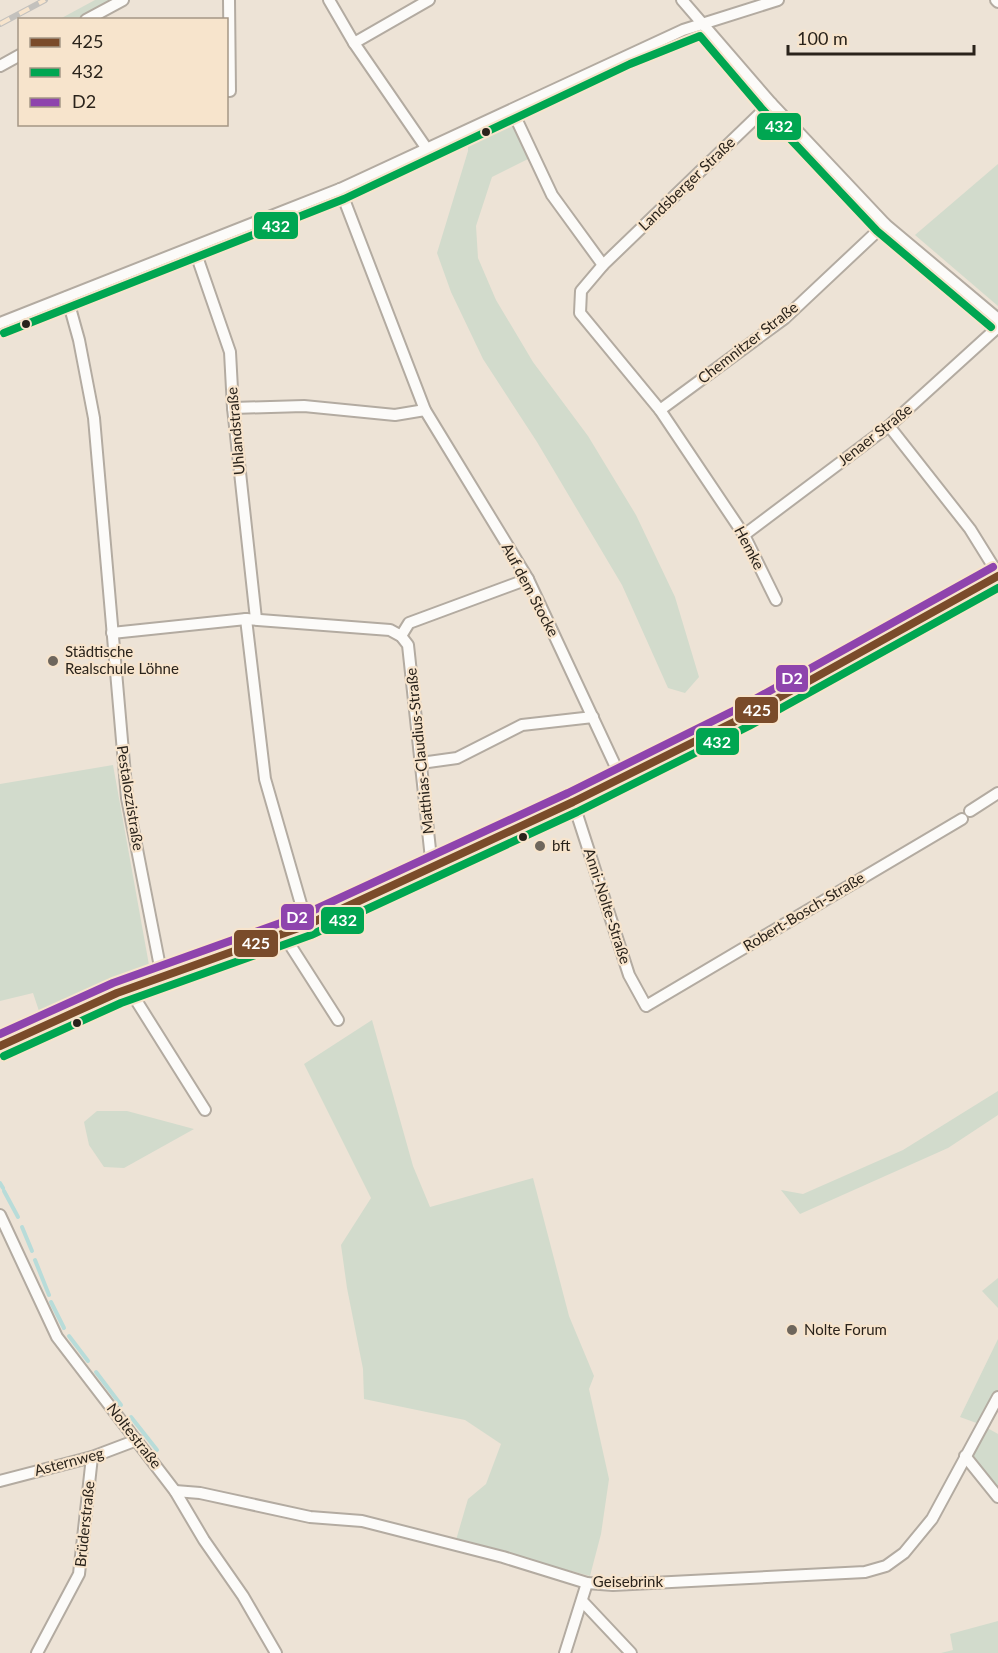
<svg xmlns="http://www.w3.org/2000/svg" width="998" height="1653" font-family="Lato,sans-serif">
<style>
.green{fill:#d2dbcc}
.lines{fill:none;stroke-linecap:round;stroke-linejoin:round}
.stream{stroke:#b8dcd9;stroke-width:4}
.minor-casing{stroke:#b3aba1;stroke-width:14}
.tertiary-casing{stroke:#b3aba1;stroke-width:16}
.minor{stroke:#fcfbf9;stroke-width:10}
.tertiary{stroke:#fcfbf9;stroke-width:14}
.rail-casing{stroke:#c3c1bd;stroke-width:6}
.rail{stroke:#f7e4cc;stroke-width:4;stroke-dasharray:11;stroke-linecap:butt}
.bus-1-casing{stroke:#f7e4cc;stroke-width:12}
.bus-2-casing{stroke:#f7e4cc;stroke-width:12}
.bus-3-casing{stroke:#f7e4cc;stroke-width:12}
.bus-1{stroke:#7a4b2a;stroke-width:8}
.bus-2{stroke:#00a651;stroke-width:8}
.bus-3{stroke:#8e44ad;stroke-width:8}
.bus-dot{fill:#2a231b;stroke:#f7e4cc;stroke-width:2}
.poi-dot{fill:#6e665c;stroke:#f7e4cc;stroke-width:2}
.labels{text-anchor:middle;stroke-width:4.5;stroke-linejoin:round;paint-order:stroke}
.street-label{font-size:15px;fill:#2a231b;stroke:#f7e4cc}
.poi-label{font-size:15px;fill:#2a231b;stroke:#f7e4cc;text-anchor:start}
.line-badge{stroke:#f7e4cc;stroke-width:2}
.badge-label{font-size:16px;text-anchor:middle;font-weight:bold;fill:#fff}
</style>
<rect width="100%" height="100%" fill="#ede3d6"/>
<g class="green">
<polygon points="95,0 116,0 77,19 58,20"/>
<polygon points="512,116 530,158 492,177 476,226 478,258 496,300 533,362 588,436 636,515 675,597 699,677 685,693 668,688 622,585 537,442 483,359 451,292 437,253 468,151 468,137"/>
<polygon points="998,164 998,306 915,235"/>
<polygon points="113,765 149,965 145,971 41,1017 33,993 0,1001 0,784"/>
<polygon points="372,1020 413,1166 430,1207 533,1178 569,1316 594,1376 589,1389 609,1479 601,1534 590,1576 456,1540 468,1499 486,1484 501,1444 465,1420 364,1399 363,1369 347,1288 341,1245 371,1198 304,1064"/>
<polygon points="998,1091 998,1115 948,1148 800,1214 781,1190 803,1194 903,1150"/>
<polygon points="97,1111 127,1111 194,1129 124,1168 104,1167 89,1145 84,1122"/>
<polygon points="998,1278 998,1308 982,1291"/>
<polygon points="998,1339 998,1395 982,1425 998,1434 998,1495 965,1459 982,1425 960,1417"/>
<polygon points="998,1621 998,1653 941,1653 953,1650 950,1634"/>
</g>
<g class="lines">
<g class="stream">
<polyline points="0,1183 3,1188"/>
<polyline points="4,1191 18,1217"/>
<polyline points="22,1227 32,1251"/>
<polyline points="35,1260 49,1295"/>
<polyline points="51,1302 64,1328"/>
<polyline points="69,1336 88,1361"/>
<polyline points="96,1372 121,1405"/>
<polyline points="131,1417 157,1450"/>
</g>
<defs>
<g id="minor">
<polyline points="329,0 354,43 427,149"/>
<polyline points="682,0 771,103 885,224 998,319"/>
<polyline points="996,0 998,2"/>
<polyline points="86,20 123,0"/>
<polyline points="354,43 429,0"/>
<polyline points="0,66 20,55"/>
<polyline points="226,91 230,91 229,0"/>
<polyline points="771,103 603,265 581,291 580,313 660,410 744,535 776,600"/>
<polyline points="512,110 552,195 603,265"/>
<polyline points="340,189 425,410 528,579 621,778"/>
<polyline points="194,248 230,352 233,408 256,619"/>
<polyline points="67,297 79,340 94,418 127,798 162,977"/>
<polyline points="0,323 340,189 683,30 778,0"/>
<polyline points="233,408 304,406 395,415 425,410"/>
<polyline points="660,410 785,318 885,224"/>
<polyline points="889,426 970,529 998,574"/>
<polyline points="744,535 889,426 998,327"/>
<polyline points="246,619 265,779 307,925"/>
<polyline points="112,633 246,619 390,630 401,636 408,645 432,868"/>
<polyline points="401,636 409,623 528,579"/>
<polyline points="421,763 457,758 522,725 593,717"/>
<polyline points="573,802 629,975 646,1006 962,819"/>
<polyline points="970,811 998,793"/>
<polyline points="283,934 338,1020"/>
<polyline points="129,989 205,1110"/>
<polyline points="0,1215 57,1337 175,1491 204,1540 243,1596 276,1653"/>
<polyline points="965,1456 998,1497"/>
<polyline points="0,1481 92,1457 137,1440"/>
<polyline points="175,1491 200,1493 310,1517 362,1521 503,1557 587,1583 613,1585 865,1572 886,1566 904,1553 932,1519 998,1397"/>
<polyline points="583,1602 631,1653"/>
<polyline points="37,1653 79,1574 92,1457"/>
<polyline points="565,1653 587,1583"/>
</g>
<polyline id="tertiary" points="0,1046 117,993 307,925 573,802 744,717 998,576"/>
</defs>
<use href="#minor" class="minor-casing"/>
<use href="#tertiary" class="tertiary-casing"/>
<use href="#minor" class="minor"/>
<use href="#tertiary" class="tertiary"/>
<defs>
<polyline id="rail" points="0,24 45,0"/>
</defs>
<use href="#rail" class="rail-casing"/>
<use href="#rail" class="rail"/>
<defs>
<polyline id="bus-1" points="0,1046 117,993 307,925 573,802 744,717 998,576"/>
<g id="bus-2">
<polyline points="4,333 344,199 630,64 700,36 763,110 877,231 991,327"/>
<polyline points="4,1056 121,1003 311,935 577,812 749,726 998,588"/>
</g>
<polyline id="bus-3" points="0,1034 113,983 303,915 568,793 739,708 993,567"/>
</defs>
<use href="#bus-1" class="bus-1-casing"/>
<use href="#bus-2" class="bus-2-casing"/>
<use href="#bus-3" class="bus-3-casing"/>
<use href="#bus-1" class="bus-1"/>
<use href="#bus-2" class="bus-2"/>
<use href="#bus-3" class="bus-3"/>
</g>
<g class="bus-dot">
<circle cx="486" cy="132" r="5"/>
<circle cx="26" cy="324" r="5"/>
<circle cx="523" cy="837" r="5"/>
<circle cx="77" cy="1023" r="5"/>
</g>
<g class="poi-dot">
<circle cx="53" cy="661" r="6"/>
<circle cx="540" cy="846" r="6"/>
<circle cx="792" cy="1330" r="6"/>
</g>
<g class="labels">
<g class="street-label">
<text transform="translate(687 184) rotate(-44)" y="5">Landsberger Straße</text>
<text transform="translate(748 343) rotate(-38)" y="5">Chemnitzer Straße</text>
<text transform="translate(236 431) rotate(-95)" y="5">Uhlandstraße</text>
<text transform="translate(875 435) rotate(-38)" y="5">Jenaer Straße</text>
<text transform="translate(749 548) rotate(62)" y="5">Hemke</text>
<text transform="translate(530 590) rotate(62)" y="5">Auf dem Stocke</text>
<text transform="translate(420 751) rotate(-96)" y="5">Matthias-Claudius-Straße</text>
<text transform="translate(130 798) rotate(81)" y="5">Pestalozzistraße</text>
<text transform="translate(607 906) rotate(72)" y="5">Anni-Nolte-Straße</text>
<text transform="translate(804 912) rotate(-31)" y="5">Robert-Bosch-Straße</text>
<text transform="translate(134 1436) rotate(52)" y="5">Noltestraße</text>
<text transform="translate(69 1462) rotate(-15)" y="5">Asternweg</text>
<text transform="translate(85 1524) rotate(-84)" y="5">Brüderstraße</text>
<text x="628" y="1587">Geisebrink</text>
</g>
<g class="poi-label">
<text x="65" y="657">Städtische<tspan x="65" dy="17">Realschule Löhne</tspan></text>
<text x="552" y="851">bft</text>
<text x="804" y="1335">Nolte Forum</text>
</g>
</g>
<g class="line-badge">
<rect x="756" y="112" width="46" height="29" rx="6" fill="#00a651"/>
<rect x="253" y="211" width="46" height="29" rx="6" fill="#00a651"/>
<rect x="775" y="664" width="34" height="29" rx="6" fill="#8e44ad"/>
<rect x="734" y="696" width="45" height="28" rx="6" fill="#7a4b2a"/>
<rect x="695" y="727" width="45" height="29" rx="6" fill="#00a651"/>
<rect x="280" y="903" width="35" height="28" rx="6" fill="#8e44ad"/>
<rect x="320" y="906" width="45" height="29" rx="6" fill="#00a651"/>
<rect x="233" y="929" width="46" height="29" rx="6" fill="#7a4b2a"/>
</g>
<g class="badge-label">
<text x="779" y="132">432</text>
<text x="276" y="232">432</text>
<text x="792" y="684">D2</text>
<text x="757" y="716">425</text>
<text x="717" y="748">432</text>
<text x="297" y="923">D2</text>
<text x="343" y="926">432</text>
<text x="256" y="949">425</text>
</g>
<rect x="18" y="18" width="210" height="108" fill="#f7e4cc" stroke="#a59785" stroke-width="1.5"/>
<rect x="30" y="38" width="30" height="9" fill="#7a4b2a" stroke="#a59785" stroke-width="1.5"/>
<text x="72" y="48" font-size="18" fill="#2a231b">425</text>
<rect x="30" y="68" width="30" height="9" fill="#00a651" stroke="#a59785" stroke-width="1.5"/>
<text x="72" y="78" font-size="18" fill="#2a231b">432</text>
<rect x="30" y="98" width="30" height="9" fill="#8e44ad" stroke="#a59785" stroke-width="1.5"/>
<text x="72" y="108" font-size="18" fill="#2a231b">D2</text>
<path d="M788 45v9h186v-9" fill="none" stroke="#2a231b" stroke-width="3"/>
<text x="797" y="45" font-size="18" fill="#2a231b" stroke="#f7e4cc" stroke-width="4.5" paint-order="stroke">100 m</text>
</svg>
